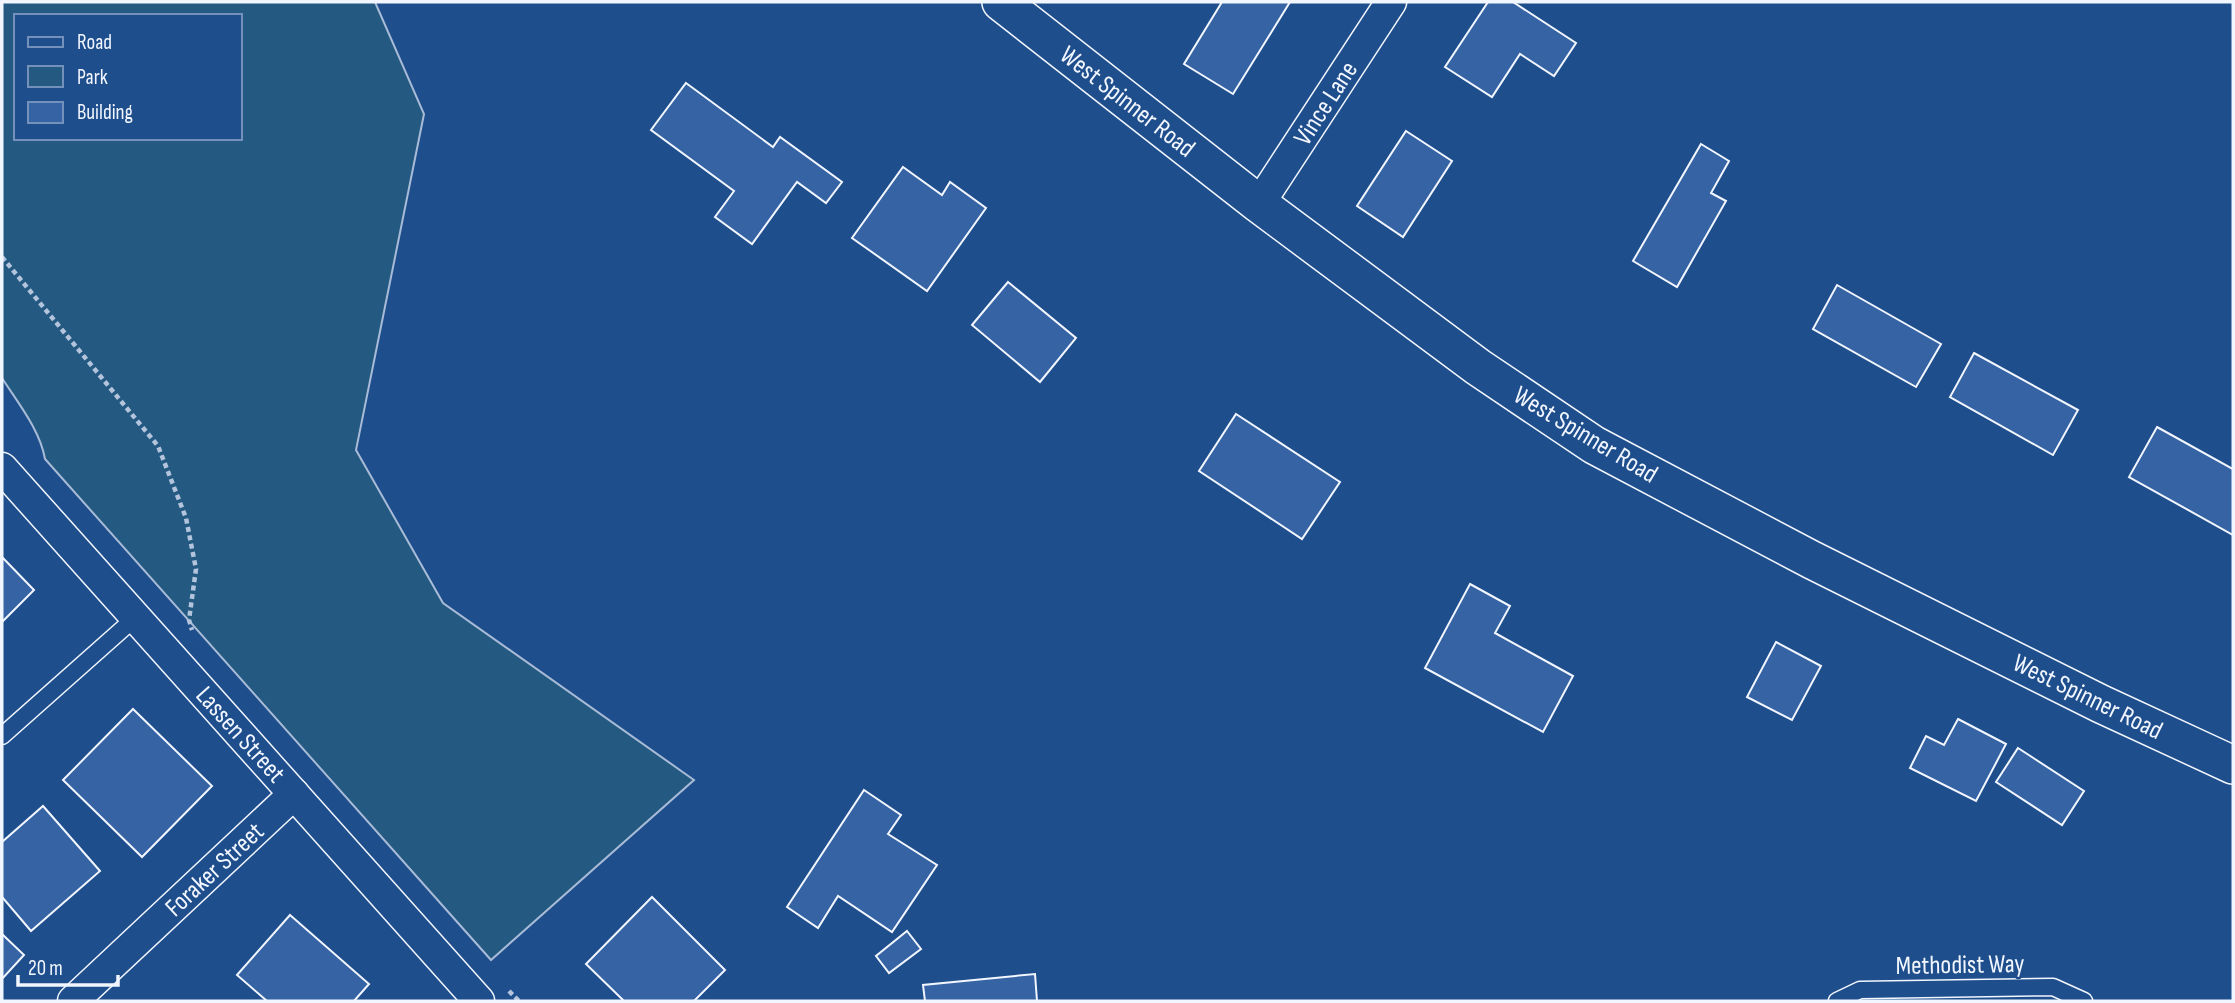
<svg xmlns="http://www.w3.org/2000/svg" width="2235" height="1003" font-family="'Sofia Sans Condensed',sans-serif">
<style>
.green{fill:#245a82;stroke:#a8bbd7;stroke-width:2;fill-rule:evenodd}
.building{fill:#3563a3;stroke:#f2f6ff;stroke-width:2}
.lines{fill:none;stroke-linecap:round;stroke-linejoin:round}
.service-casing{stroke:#f2f6ff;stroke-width:19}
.minor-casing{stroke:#f2f6ff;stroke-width:33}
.tertiary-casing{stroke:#f2f6ff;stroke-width:40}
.path{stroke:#b3c4dc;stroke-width:4.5;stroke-dasharray:5 3.5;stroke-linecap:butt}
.service{stroke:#1f4e8c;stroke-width:16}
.minor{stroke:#1f4e8c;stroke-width:30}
.tertiary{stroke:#1f4e8c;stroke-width:37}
.labels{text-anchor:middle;stroke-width:5;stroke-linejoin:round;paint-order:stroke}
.street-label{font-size:26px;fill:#f2f6ff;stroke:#1f4e8c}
</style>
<rect width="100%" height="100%" fill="#1f4e8c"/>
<path class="green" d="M2,2H375L424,114L356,450L443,603L694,780L491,960L45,459C40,430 18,403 2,378ZM16,16H240V138H16Z"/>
<g class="building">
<polygon points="1222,2 1290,2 1233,94 1184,64"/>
<polygon points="1488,2 1513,2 1576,43 1554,76 1520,54 1492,97 1445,67"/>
<polygon points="686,83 773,147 780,137 842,182 826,203 797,182 752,244 715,217 734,191 651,130"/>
<polygon points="1406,131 1452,161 1403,237 1357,206"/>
<polygon points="1701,144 1729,161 1711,193 1726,201 1677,287 1633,261"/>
<polygon points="903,167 942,195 950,182 986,208 927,291 852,238"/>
<polygon points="1008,282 1076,338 1040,382 972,325"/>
<polygon points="1837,285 1941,344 1916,387 1813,329"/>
<polygon points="1974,353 2078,410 2053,455 1950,397"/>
<polygon points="1236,414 1340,482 1302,539 1199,471"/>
<polygon points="2157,427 2233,469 2233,535 2129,477"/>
<polygon points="2,557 34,590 2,622"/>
<polygon points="1470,584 1510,606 1495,633 1573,676 1543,732 1425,668"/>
<polygon points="1776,642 1821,666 1792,720 1747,697"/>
<polygon points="133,709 212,786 142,857 63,780"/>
<polygon points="1958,719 2006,744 1976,801 1910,768 1926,736 1944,745"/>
<polygon points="2018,748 2084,791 2062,825 1996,782"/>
<polygon points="864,790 901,815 888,834 937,865 892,932 838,896 818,928 787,907"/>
<polygon points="43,806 100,871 31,931 2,897 2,842"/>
<polygon points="652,897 725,970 694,1001 624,1001 586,964"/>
<polygon points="290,915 369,984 354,1001 267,1001 237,975"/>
<polygon points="907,931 921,949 889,973 876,956"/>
<polygon points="2,934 24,955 2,979"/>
<polygon points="1035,974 1037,1001 925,1001 923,985"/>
</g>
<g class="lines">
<defs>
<g id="service">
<polyline points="2,736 136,617"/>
<polyline points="1837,1001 1860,990 2053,987 2084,1001"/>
</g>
<g id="minor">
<polyline points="1259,204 1391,2"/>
<polyline points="2,468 479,1001"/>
<polyline points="73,1001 294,794"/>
</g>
<polyline id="tertiary" points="1001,2 1259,204 1478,367 1594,445 1812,560 2101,704 2233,765"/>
</defs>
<use href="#service" class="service-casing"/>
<use href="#minor" class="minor-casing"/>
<use href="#tertiary" class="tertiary-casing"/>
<g class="path">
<polyline points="2,257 158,446 186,518 196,569 189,620 192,630"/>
<polyline points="509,991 519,1001"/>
</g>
<use href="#service" class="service"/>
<use href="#minor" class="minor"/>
<use href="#tertiary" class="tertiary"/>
</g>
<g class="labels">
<g class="street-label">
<text transform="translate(1128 101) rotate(38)" y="9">West Spinner Road</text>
<text transform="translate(1325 103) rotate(-57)" y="9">Vince Lane</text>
<text transform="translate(1586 434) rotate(31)" y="9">West Spinner Road</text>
<text transform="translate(2088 696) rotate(26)" y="9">West Spinner Road</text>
<text transform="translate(241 734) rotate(48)" y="9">Lassen Street</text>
<text transform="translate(214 869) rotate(-43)" y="9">Foraker Street</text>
<text transform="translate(1960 964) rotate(-1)" y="9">Methodist Way</text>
</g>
</g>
<rect width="2235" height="1003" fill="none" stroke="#f2f6ff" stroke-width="7"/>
<rect x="14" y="14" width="228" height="126" fill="#1f4e8c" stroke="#7391ba" stroke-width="2"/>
<rect x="28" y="37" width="35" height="10" fill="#1f4e8c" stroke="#7391ba" stroke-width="2"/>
<text x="77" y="49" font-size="21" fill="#f2f6ff">Road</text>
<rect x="28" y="66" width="35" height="21" fill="#245a82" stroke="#7391ba" stroke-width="2"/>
<text x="77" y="84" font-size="21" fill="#f2f6ff">Park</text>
<rect x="28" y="102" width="35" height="21" fill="#3563a3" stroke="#7391ba" stroke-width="2"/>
<text x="77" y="119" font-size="21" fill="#f2f6ff">Building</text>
<path d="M18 975v10h100v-10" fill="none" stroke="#f2f6ff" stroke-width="3.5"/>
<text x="28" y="975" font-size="21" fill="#f2f6ff" stroke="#1f4e8c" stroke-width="5" paint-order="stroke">20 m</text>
</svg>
